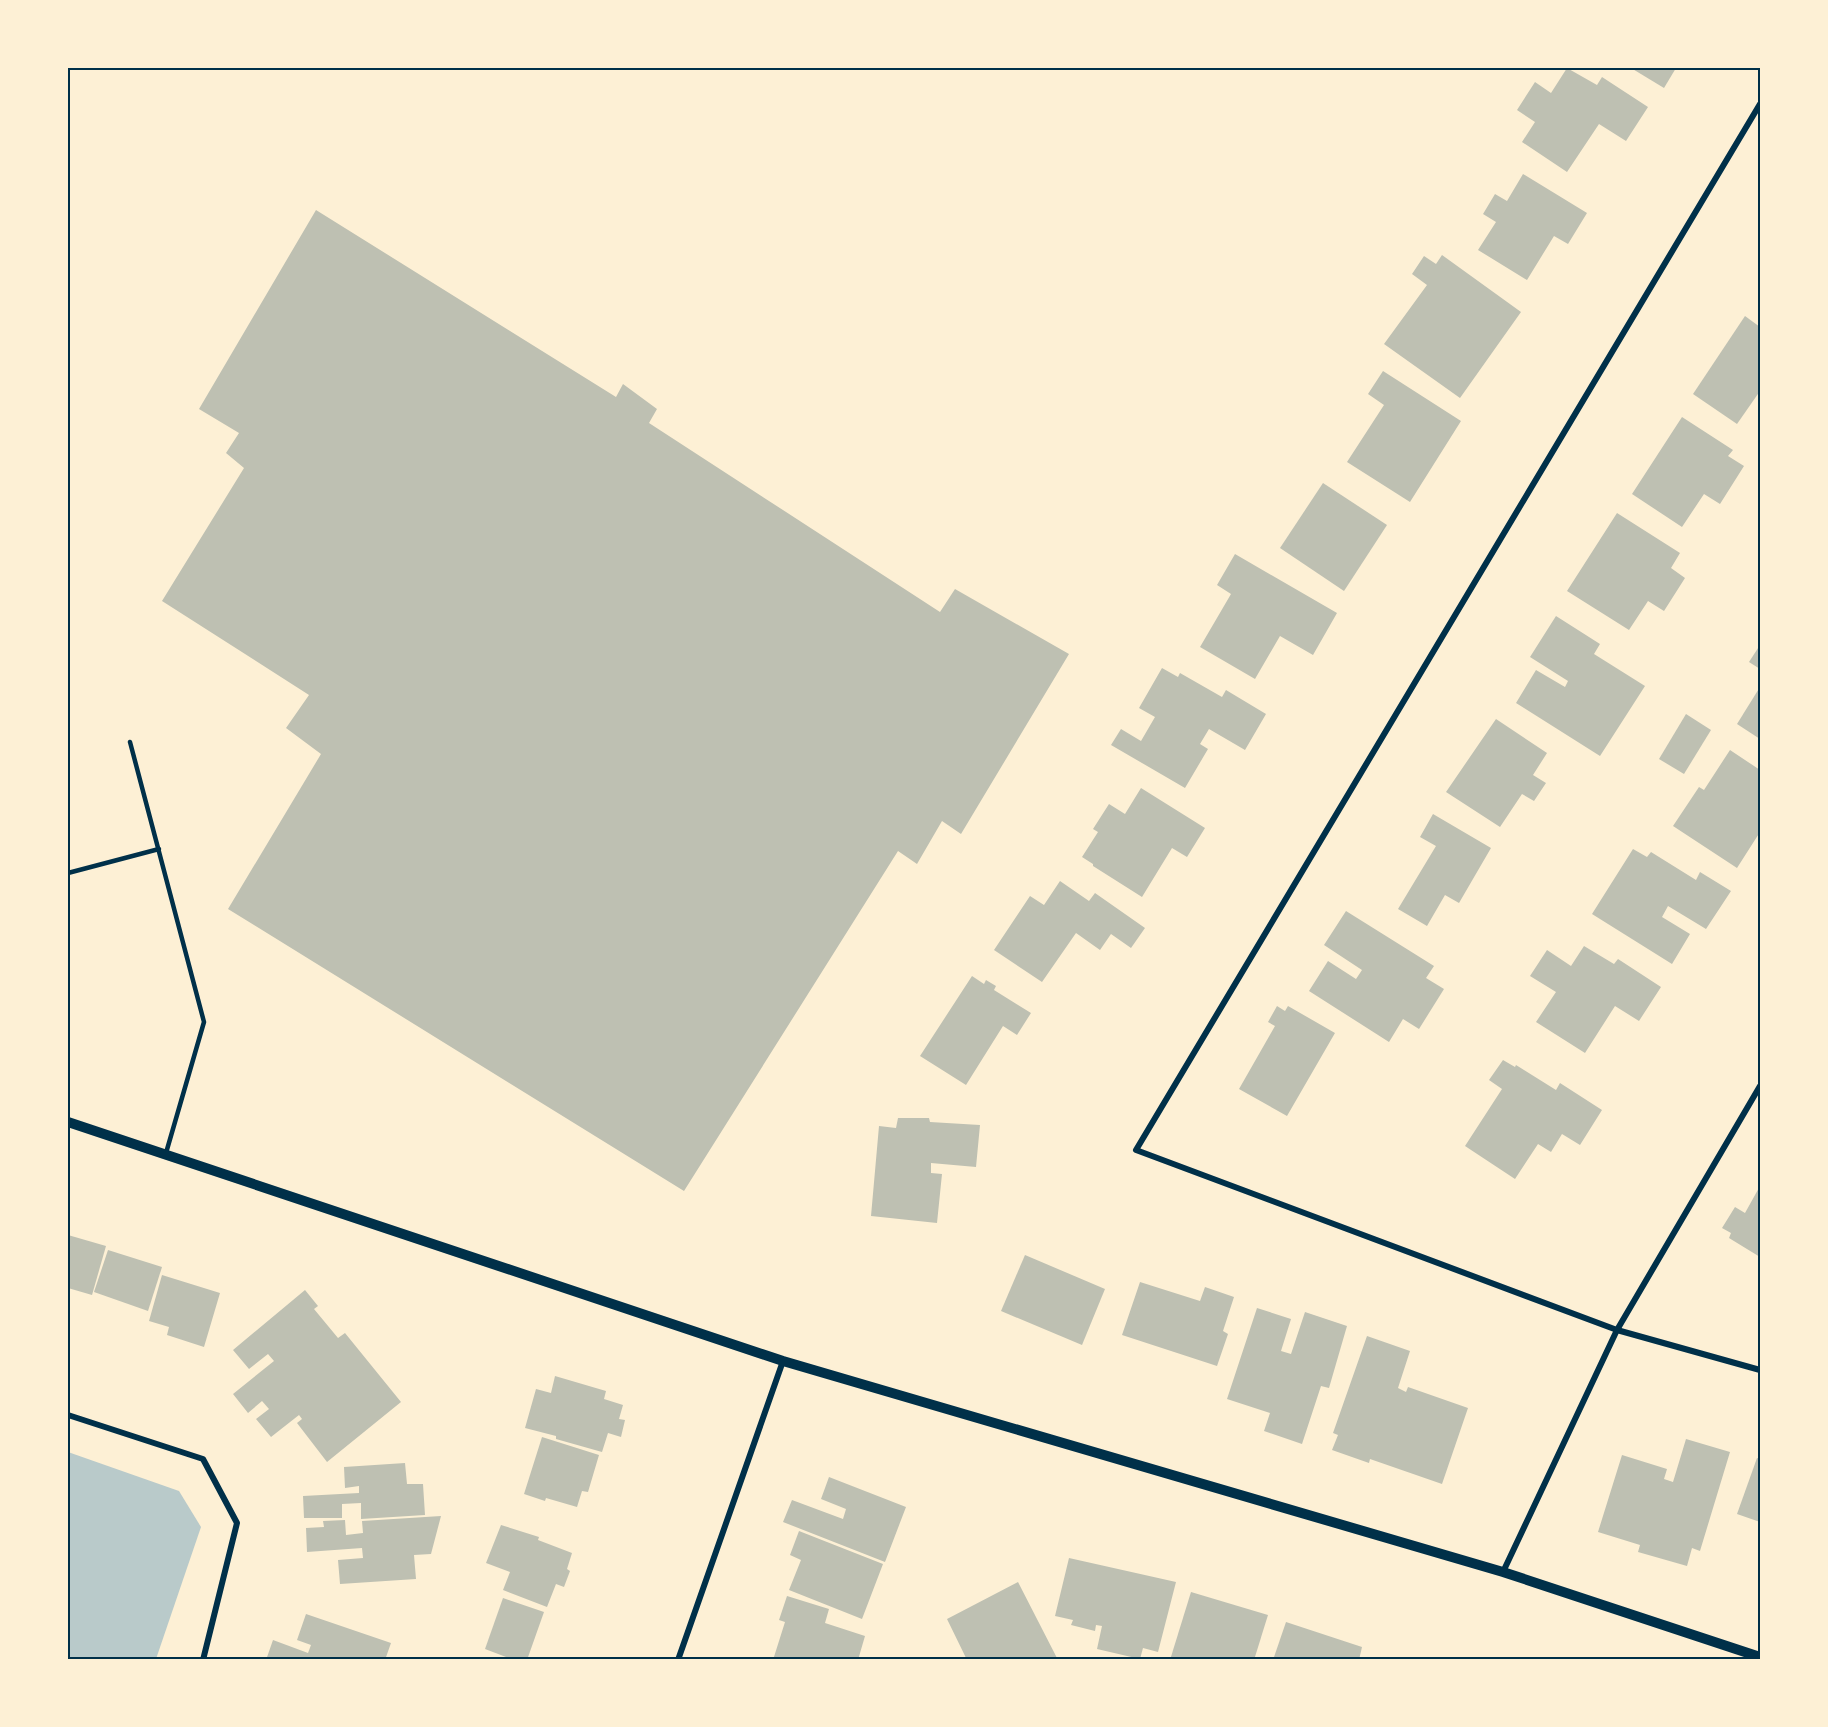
<svg xmlns="http://www.w3.org/2000/svg" width="1828" height="1727" font-family="Commissioner,sans-serif">
<style>
.green{fill:#b9caca}
.building{fill:#bec0b2}
.lines{fill:none;stroke-linecap:round;stroke-linejoin:round}
.service{stroke:#003049;stroke-width:4.5}
.minor{stroke:#003049;stroke-width:6}
.tertiary{stroke:#003049;stroke-width:10}
.neatline{fill:none;stroke:#003049;stroke-width:2}
</style>
<rect width="100%" height="100%" fill="#fdf0d5"/>
<polygon class="green" points="68,1452 179,1491 201,1527 156,1659 68,1659"/>
<g class="building">
<polygon points="1567,68 1597,85 1602,77 1648,107 1626,141 1599,124 1567,172 1522,142 1535,122 1517,110 1535,82 1551,93"/>
<polygon points="1631,68 1676,68 1664,88"/>
<polygon points="1523,174 1587,213 1568,244 1554,236 1527,280 1478,250 1496,222 1483,214 1495,194 1507,201"/>
<polygon points="316,210 616,397 623,384 657,409 649,423 940,612 955,589 1069,654 961,834 942,821 917,864 898,851 684,1191 228,909 321,754 286,728 309,695 162,601 244,468 226,453 239,433 199,409"/>
<polygon points="1442,255 1521,312 1460,398 1384,344 1427,285 1412,274 1424,256 1436,264"/>
<polygon points="1745,316 1760,327 1760,391 1737,424 1693,394"/>
<polygon points="1383,371 1461,421 1410,502 1347,462 1384,405 1368,394"/>
<polygon points="1682,417 1733,450 1728,456 1744,466 1720,504 1704,494 1682,527 1632,494"/>
<polygon points="1323,483 1387,525 1344,591 1280,548"/>
<polygon points="1617,513 1680,553 1671,568 1685,578 1664,611 1648,601 1629,630 1567,591"/>
<polygon points="1235,554 1337,613 1313,655 1280,636 1255,679 1200,647 1231,594 1217,585"/>
<polygon points="1556,616 1600,644 1594,654 1645,686 1600,756 1516,703 1536,670 1565,687 1568,681 1530,657"/>
<polygon points="1760,645 1760,669 1749,662"/>
<polygon points="1162,668 1178,677 1180,673 1222,697 1226,690 1266,714 1245,750 1209,729 1200,744 1208,749 1185,788 1111,745 1121,729 1141,741 1155,717 1139,708"/>
<polygon points="1760,687 1760,739 1737,724"/>
<polygon points="1686,714 1711,730 1684,774 1659,759"/>
<polygon points="1496,719 1547,753 1533,775 1546,783 1534,801 1522,794 1500,827 1446,792"/>
<polygon points="1730,750 1760,770 1760,832 1737,868 1673,826 1699,787 1704,790"/>
<polygon points="1141,788 1205,828 1187,857 1172,848 1142,897 1093,866 1093,864 1082,857 1098,832 1093,829 1109,804 1125,814"/>
<polygon points="1433,814 1491,848 1459,903 1445,895 1427,926 1398,909 1436,846 1420,837"/>
<polygon points="1633,849 1647,857 1651,852 1696,880 1700,872 1731,891 1706,929 1668,906 1662,917 1690,934 1672,964 1592,914"/>
<polygon points="1060,881 1089,901 1095,893 1145,928 1131,948 1111,934 1100,950 1076,933 1042,982 994,950 1030,896 1044,905"/>
<polygon points="1346,911 1434,966 1426,978 1444,989 1419,1029 1403,1019 1389,1042 1309,991 1328,961 1356,979 1362,970 1324,945"/>
<polygon points="1584,946 1614,964 1618,959 1661,987 1639,1021 1615,1006 1585,1053 1536,1022 1556,992 1530,976 1547,950 1571,966"/>
<polygon points="972,976 984,984 986,980 996,986 994,990 1031,1013 1017,1035 1003,1026 966,1085 920,1056"/>
<polygon points="1277,1006 1285,1011 1288,1006 1335,1033 1287,1116 1239,1089 1275,1026 1268,1022"/>
<polygon points="1503,1060 1515,1067 1516,1065 1556,1090 1560,1083 1602,1110 1580,1145 1562,1134 1551,1152 1538,1144 1515,1179 1465,1146 1502,1089 1489,1080"/>
<polygon points="898,1118 929,1118 930,1122 980,1125 976,1167 931,1163 931,1173 942,1174 937,1223 871,1216 879,1126 896,1128"/>
<polygon points="1760,1186 1760,1257 1729,1238 1731,1233 1722,1228 1735,1207 1745,1213"/>
<polygon points="68,1235 106,1246 92,1295 68,1288"/>
<polygon points="108,1250 162,1267 148,1311 94,1292"/>
<polygon points="1025,1255 1105,1289 1082,1345 1001,1311"/>
<polygon points="162,1275 220,1293 204,1347 167,1335 169,1327 149,1321"/>
<polygon points="1140,1282 1200,1301 1205,1287 1234,1297 1223,1331 1228,1334 1217,1366 1122,1335"/>
<polygon points="305,1290 318,1306 314,1309 338,1338 345,1333 401,1402 327,1462 297,1423 302,1419 299,1415 271,1437 256,1419 269,1409 262,1401 248,1413 233,1394 274,1361 268,1354 249,1369 233,1350"/>
<polygon points="1257,1308 1291,1319 1281,1351 1291,1354 1305,1312 1347,1326 1329,1388 1321,1386 1302,1444 1264,1431 1270,1413 1227,1399"/>
<polygon points="1367,1336 1410,1351 1398,1388 1406,1392 1408,1387 1468,1408 1442,1484 1370,1459 1369,1463 1332,1450 1338,1435 1333,1433"/>
<polygon points="555,1376 606,1391 604,1399 623,1405 619,1419 625,1420 621,1437 608,1433 602,1452 556,1439 556,1436 525,1428 536,1389 551,1393"/>
<polygon points="542,1437 599,1455 588,1492 582,1491 577,1507 546,1498 545,1501 524,1494"/>
<polygon points="1686,1439 1730,1452 1700,1551 1692,1548 1687,1566 1638,1552 1640,1545 1598,1532 1622,1455 1667,1469 1664,1479 1673,1482"/>
<polygon points="1757,1458 1760,1459 1760,1522 1737,1514"/>
<polygon points="405,1463 407,1484 423,1484 425,1515 361,1519 361,1503 342,1504 342,1518 304,1518 303,1496 359,1493 359,1486 345,1488 344,1467"/>
<polygon points="829,1477 906,1507 885,1562 783,1522 792,1500 843,1519 846,1509 821,1499"/>
<polygon points="441,1516 431,1554 414,1555 416,1579 340,1584 338,1560 363,1558 362,1548 307,1552 306,1528 324,1527 323,1521 345,1520 346,1535 363,1533 362,1521"/>
<polygon points="501,1525 539,1537 538,1540 572,1553 567,1569 570,1571 564,1587 556,1584 547,1607 503,1590 510,1572 486,1563"/>
<polygon points="799,1531 883,1564 862,1619 789,1590 801,1560 790,1555"/>
<polygon points="1069,1558 1176,1582 1158,1652 1143,1648 1140,1659 1097,1649 1102,1626 1096,1625 1095,1631 1071,1625 1073,1620 1055,1616"/>
<polygon points="1018,1582 1058,1660 995,1660 995,1658 967,1660 947,1619"/>
<polygon points="1191,1592 1268,1615 1254,1660 1170,1660"/>
<polygon points="787,1596 829,1609 825,1623 865,1636 858,1660 843,1660 834,1657 833,1660 773,1660 785,1622 779,1620"/>
<polygon points="503,1598 544,1612 527,1660 514,1660 485,1649"/>
<polygon points="306,1614 391,1643 385,1660 266,1660 273,1640 308,1653 311,1645 297,1640"/>
<polygon points="1286,1622 1362,1647 1359,1660 1273,1660"/>
</g>
<g class="lines">
<g class="service">
<polyline points="130,742 204,1022 166,1153"/>
<polyline points="68,873 159,849"/>
</g>
<g class="minor">
<polyline points="1760,104 1136,1150 1617,1330 1760,1370"/>
<polyline points="68,1415 203,1459 237,1523 203,1660"/>
<polyline points="1503,1572 1617,1330 1760,1086"/>
<polyline points="678,1660 783,1361"/>
</g>
<polyline class="tertiary" points="68,1122 783,1361 1503,1572 1760,1657"/>
</g>
<rect width="1828" height="1727" fill="none" stroke="#fdf0d5" stroke-width="138"/>
<rect x="69" y="69" width="1690" height="1589" class="neatline"/>
</svg>
